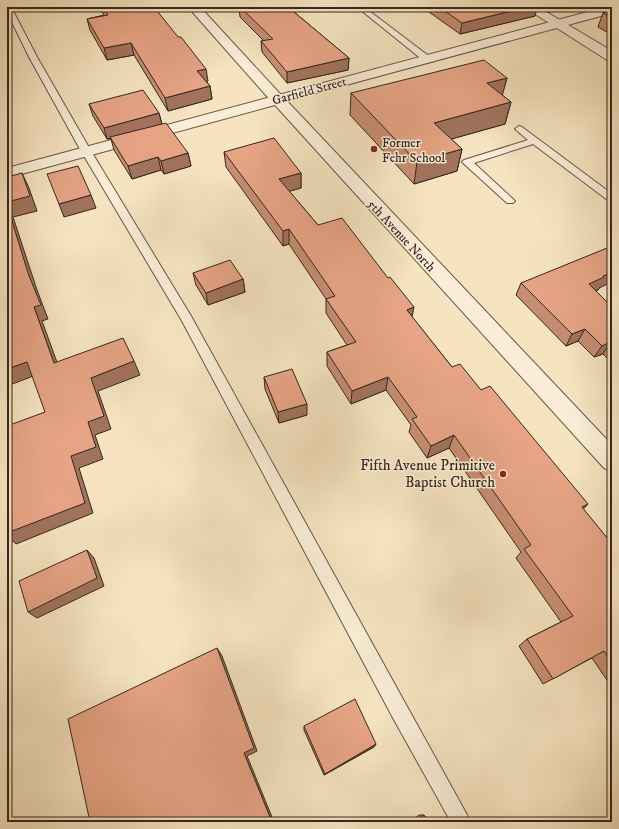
<svg xmlns="http://www.w3.org/2000/svg" width="619" height="829" font-family="'IM FELL DW Pica',serif">
<style>
.lines{fill:none;stroke-linecap:round;stroke-linejoin:round}
.service-casing{stroke:#665647;stroke-width:2}
.minor-casing{stroke:#665647;stroke-width:2}
.tertiary-casing{stroke:#665647;stroke-width:2}
.service{fill:#f9edd7;fill-rule:evenodd}
.minor{fill:#f9edd7;fill-rule:evenodd}
.tertiary{fill:#f9edd7;fill-rule:evenodd}
.wall{fill:#c68d72;stroke:#36261e}
.shaded-wall{fill:#a1735d;stroke:#36261e}
.building{fill:#e6a485;stroke:#36261e}
.poi-dot{fill:#8f2418;stroke:#f9edd7;stroke-width:1.5}
.labels{text-anchor:middle;stroke-width:3;stroke-linejoin:round;paint-order:stroke}
.far-street-label{font-size:13px;fill:#36261e;stroke:#f9edd7}
.far-poi-label{font-size:13px;fill:#36261e;stroke:#f9edd7;text-anchor:start}
.poi-label{font-size:15px;fill:#36261e;stroke:#f9edd7;text-anchor:end}
</style>
<rect width="100%" height="100%" fill="#f6e4c1"/>
<filter id="stains"><feTurbulence type="fractalNoise" baseFrequency=".005" numOctaves="4"/><feColorMatrix values="0 0 0 0 .2 0 0 0 0 .09 0 0 0 0 .02 0 0 0 .5 -.17"/></filter>
<radialGradient id="worn" r=".72"><stop offset=".6" stop-color="#630" stop-opacity="0"/><stop offset="1" stop-color="#630" stop-opacity=".3"/></radialGradient>
<g class="lines">
<defs>
<g id="service">
<polygon points="7,7 11,7 37,57 91,151 191,316 471,822 451,822 393,718 182,321 81,151 29,57 7,12"/>
<polygon points="357,7 364,7 430,57 430,61 424,61"/>
<polygon points="519,126 522,127 612,194 612,202 609,201 533,144 474,163 515,201 513,203 507,203 462,162 464,160 528,140 515,129"/>
</g>
<g id="minor">
<polygon points="188,7 200,7 282,96 284,99 282,102 277,103 272,102"/>
<polygon points="524,7 538,7 612,51 612,61 607,60"/>
</g>
<polygon id="tertiary" points="606,7 612,7 612,13 287,101 612,445 612,471 604,468 275,105 7,178 7,168"/>
</defs>
<use href="#service" class="service-casing"/>
<use href="#minor" class="minor-casing"/>
<use href="#tertiary" class="tertiary-casing"/>
<use href="#service" class="service"/>
<use href="#minor" class="minor"/>
<use href="#tertiary" class="tertiary"/>
</g>
<g class="wall">
<polygon points="99,7 154,7 208,81 206,81 210,86 212,99 168,111 134,55 107,60 90,30 87,19 104,15"/>
<polygon points="239,7 288,7 349,58 348,70 287,83 262,52 261,41 264,41 240,17"/>
<polygon points="422,7 537,7 535,16 460,34"/>
<polygon points="541,7 570,7 549,12"/>
<polygon points="612,11 612,35 598,27 603,13"/>
<polygon points="507,78 502,95 511,102 505,124 451,139 462,149 457,171 414,184 350,115 351,93"/>
<polygon points="89,104 159,113 162,124 188,153 191,166 164,174 161,170 132,179 114,150 111,139 107,139 93,116"/>
<polygon points="224,152 301,173 301,188 289,191 318,225 412,317 452,367 481,390 583,509 612,544 612,685 611,686 592,658 543,684 519,646 527,639 561,622 516,558 521,552 449,448 427,458 409,432 411,425 386,390 351,404 327,366 327,352 347,345 326,313 326,299 289,244 283,246 226,167"/>
<polygon points="193,273 243,279 245,292 208,305 196,285"/>
<polygon points="521,283 599,288 598,290 595,291 612,307 612,363 603,354 594,357 578,341 566,346 516,295"/>
<polygon points="264,377 307,415 279,423 265,389"/>
<polygon points="304,726 376,744 374,747 324,775 304,730"/>
<polygon points="419,815 424,815 428,822 410,822"/>
</g>
<g class="shaded-wall">
<polygon points="528,7 537,7 535,16 460,34 462,23"/>
<polygon points="551,7 570,7 549,12"/>
<polygon points="131,43 134,55 107,60 104,48"/>
<polygon points="349,58 348,70 287,83 287,72"/>
<polygon points="206,69 208,81 199,83 197,71"/>
<polygon points="507,78 501,100 487,83"/>
<polygon points="210,86 212,99 168,111 165,98"/>
<polygon points="511,102 505,124 430,145 434,123"/>
<polygon points="159,113 162,125 107,139 104,128"/>
<polygon points="462,149 457,171 414,184 417,162"/>
<polygon points="188,153 191,166 164,174 161,161"/>
<polygon points="158,157 161,170 132,179 128,166"/>
<polygon points="22,173 29,188 37,211 13,217 37,290 48,319 42,321 62,376 54,363 34,307 7,205 7,202"/>
<polygon points="301,173 301,188 280,194 279,179"/>
<polygon points="91,195 96,208 64,217 59,204"/>
<polygon points="289,229 289,244 283,246 283,231"/>
<polygon points="612,273 612,282 599,288 598,290 582,296 589,284 603,276"/>
<polygon points="243,279 245,292 208,305 206,293"/>
<polygon points="414,307 411,322 407,310"/>
<polygon points="585,329 578,341 566,346 572,334"/>
<polygon points="610,342 603,354 594,357 602,346"/>
<polygon points="134,361 140,375 98,391 111,429 95,435 103,459 79,468 93,513 16,544 7,536 7,533 71,456 88,422 91,378"/>
<polygon points="27,362 36,375 7,386 7,369"/>
<polygon points="388,377 386,390 351,404 352,391"/>
<polygon points="307,404 307,415 279,423 278,412"/>
<polygon points="454,435 449,448 427,458 431,446"/>
<polygon points="588,504 578,515 582,507"/>
<polygon points="87,550 94,558 104,586 37,618 28,612"/>
<polygon points="217,648 222,656 257,751 247,756 274,822 272,822 244,753"/>
<polygon points="376,744 374,747 324,775 325,774"/>
</g>
<g class="building">
<polygon points="103,7 154,7 178,37 181,37 206,69 197,71 210,86 165,98 131,43 104,48 87,19 108,15"/>
<polygon points="240,7 288,7 349,58 287,72 261,41 273,39"/>
<polygon points="439,7 528,7 462,23"/>
<polygon points="612,11 612,18 603,13"/>
<polygon points="484,60 507,78 487,83 511,102 434,123 462,149 417,162 351,93"/>
<polygon points="143,90 159,113 104,128 89,104"/>
<polygon points="166,123 188,153 161,161 158,157 128,166 110,137"/>
<polygon points="274,138 301,173 279,179 318,225 342,218 388,278 390,277 414,307 407,310 452,367 460,364 481,390 490,386 588,504 582,507 612,544 612,663 604,651 553,679 527,639 573,616 524,549 531,545 454,435 431,446 412,419 417,417 388,377 352,391 327,352 356,342 326,299 335,296 289,229 283,231 224,152"/>
<polygon points="78,166 91,195 59,204 47,174"/>
<polygon points="22,173 30,196 7,202 7,177"/>
<polygon points="7,205 29,276 41,305 34,307 54,363 123,338 134,361 91,378 104,416 88,422 96,447 71,456 85,503 7,533 7,502 10,501 7,488 7,426 45,412 27,362 7,369"/>
<polygon points="612,246 612,273 603,276 604,277 589,284 612,307 612,344 610,342 602,346 585,329 572,334 521,283"/>
<polygon points="230,260 243,279 206,293 193,273"/>
<polygon points="292,369 307,404 278,412 264,377"/>
<polygon points="87,550 97,578 28,612 19,581"/>
<polygon points="217,648 254,748 244,753 272,822 90,822 68,719"/>
<polygon points="355,699 376,744 325,774 304,726"/>
<polygon points="424,815 428,822 414,822"/>
</g>
<g class="poi-dot">
<circle cx="374" cy="149" r="4"/>
<circle cx="503" cy="474" r="4"/>
</g>
<g class="labels">
<g class="far-street-label">
<text transform="translate(309 90) rotate(-15)" y="5">Garfield Street</text>
<text transform="translate(402 235) rotate(47)" y="5">5th Avenue North</text>
</g>
<g class="far-poi-label">
<text x="382" y="147">Former<tspan x="382" dy="15">Fehr School</tspan></text>
</g>
<g class="poi-label">
<text x="495" y="470">Fifth Avenue Primitive<tspan x="495" dy="17">Baptist Church</tspan></text>
</g>
</g>
<rect width="619" height="829" fill="none" stroke="#f6e4c1" stroke-width="24"/>
<rect x="8" y="8" width="603" height="813" fill="none" stroke="#36261e" stroke-width="2"/>
<rect x="12" y="12" width="595" height="805" fill="none" stroke="#36261e"/>
<rect width="100%" height="100%" filter="url(#stains)"/>
<rect width="100%" height="100%" fill="url(#worn)"/>
</svg>
